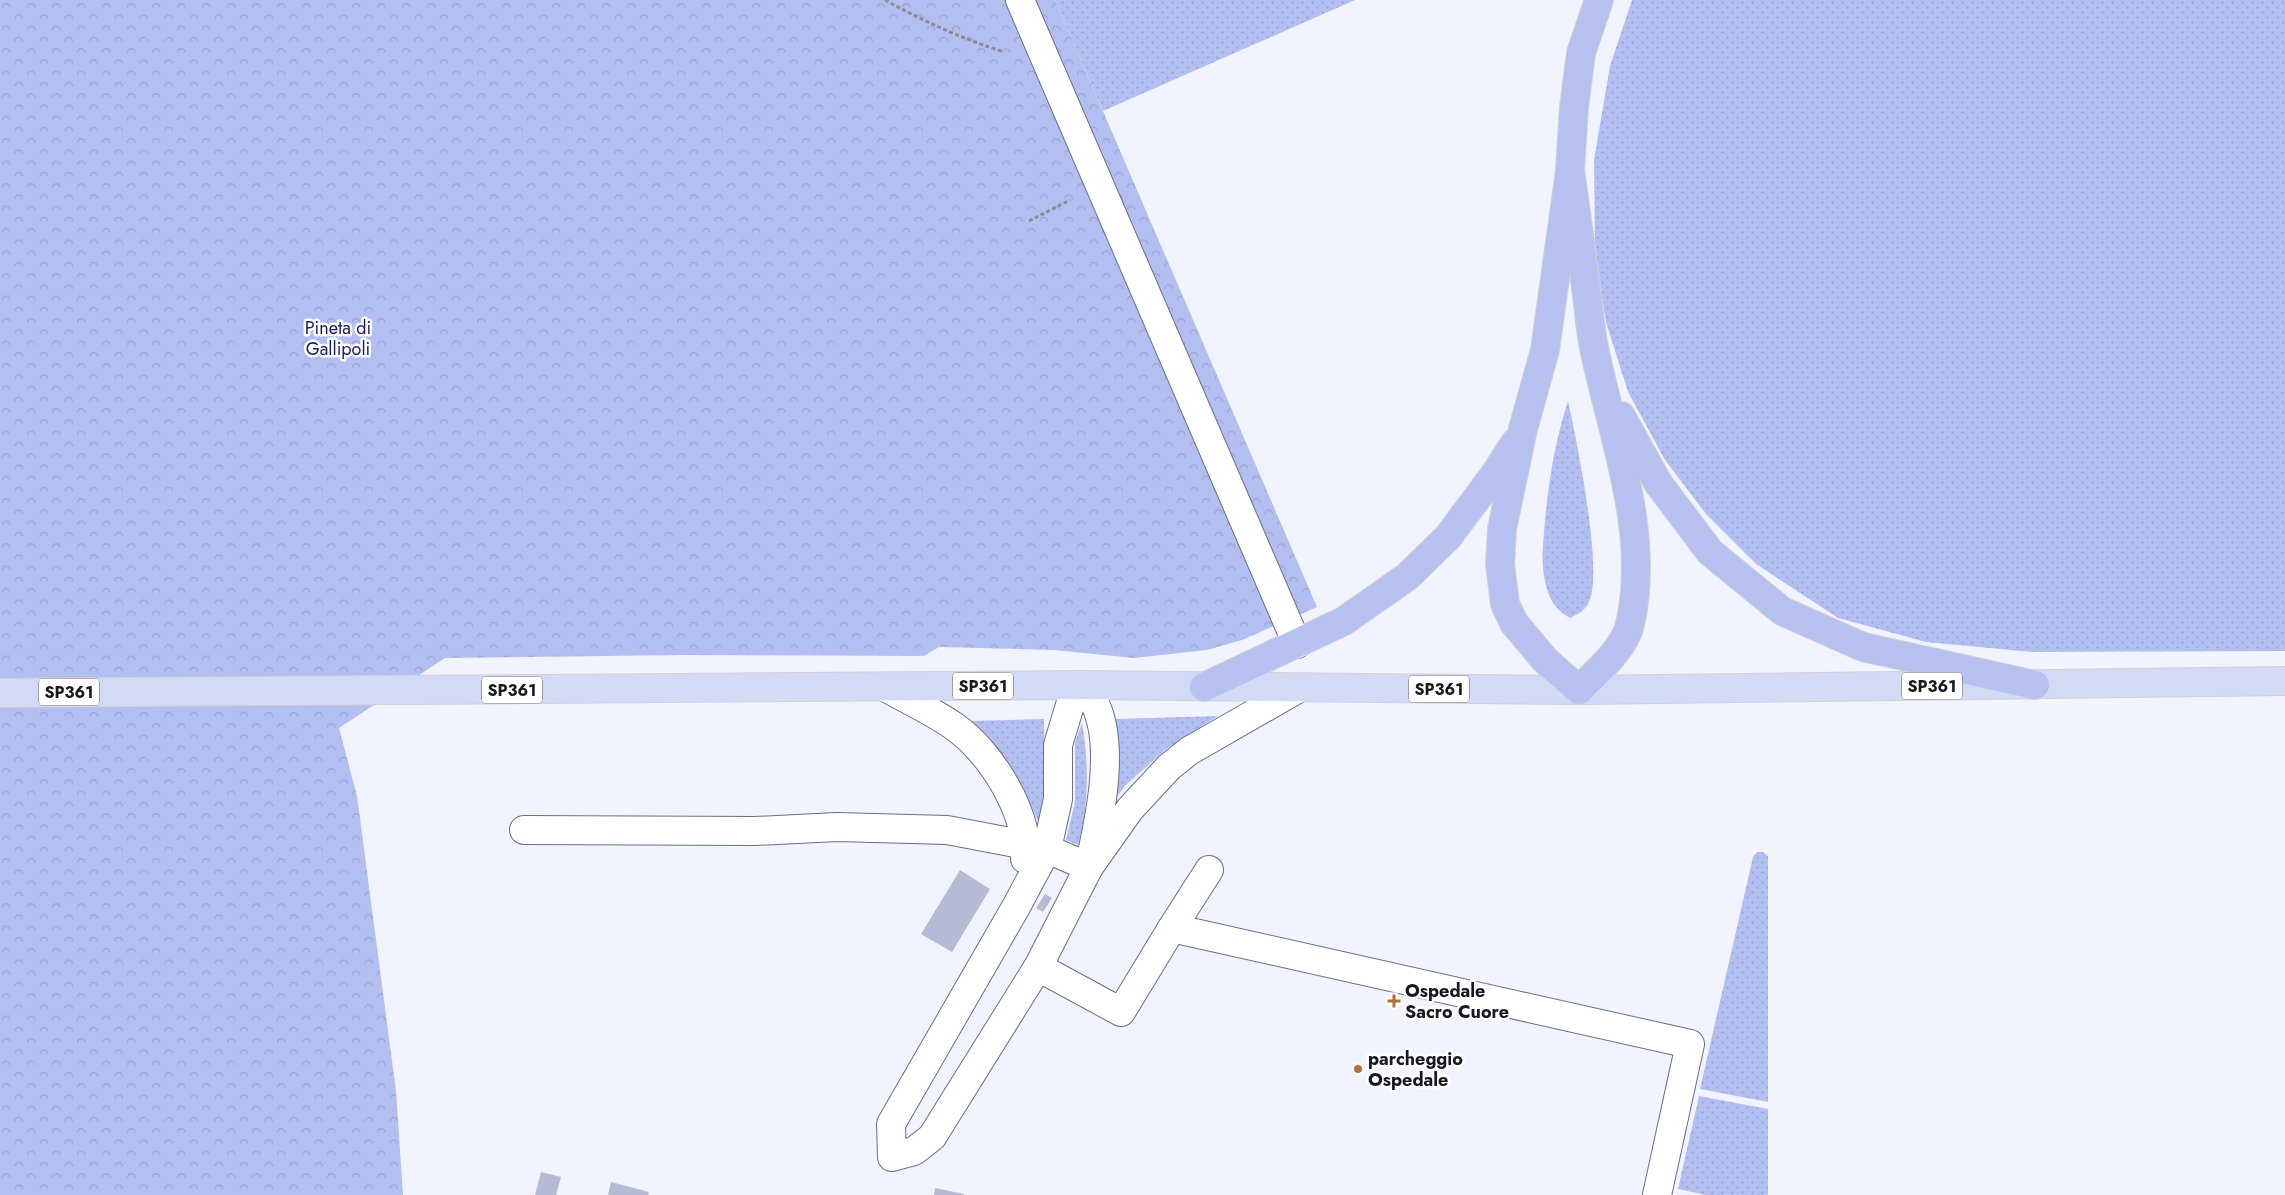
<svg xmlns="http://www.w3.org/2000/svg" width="2285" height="1195" font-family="Jost,sans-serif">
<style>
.grass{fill:url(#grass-dots)}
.forest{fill:url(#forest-crowns)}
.building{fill:#b5bbd5}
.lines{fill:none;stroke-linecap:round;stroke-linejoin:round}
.minor-casing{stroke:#686e85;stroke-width:30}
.major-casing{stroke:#d1d1d3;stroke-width:30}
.highway-casing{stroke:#d1d1d3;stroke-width:30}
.path{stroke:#898c96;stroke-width:3;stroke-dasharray:4 2.5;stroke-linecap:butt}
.minor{stroke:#fff;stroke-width:28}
.major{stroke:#d3daf6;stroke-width:28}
.highway{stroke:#b6c1f0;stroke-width:28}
.poi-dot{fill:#ac7133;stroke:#fff;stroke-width:2}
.labels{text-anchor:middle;stroke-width:5;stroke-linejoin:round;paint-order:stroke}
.shield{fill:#fff;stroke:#5d5e64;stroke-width:1}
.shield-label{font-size:16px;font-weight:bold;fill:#171922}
.park-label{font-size:18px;fill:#1b1b67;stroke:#fff}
.poi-label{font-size:18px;font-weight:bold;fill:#171922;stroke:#fff;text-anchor:start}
</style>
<defs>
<pattern id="grass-dots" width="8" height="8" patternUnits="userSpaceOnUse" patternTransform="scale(1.25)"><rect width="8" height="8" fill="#b3bff1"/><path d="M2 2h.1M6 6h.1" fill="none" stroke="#99a4ce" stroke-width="1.8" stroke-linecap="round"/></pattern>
<pattern id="forest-crowns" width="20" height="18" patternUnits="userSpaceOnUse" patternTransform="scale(1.25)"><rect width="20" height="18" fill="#b3bff1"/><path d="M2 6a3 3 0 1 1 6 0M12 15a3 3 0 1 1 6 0" fill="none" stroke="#99a4ce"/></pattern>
</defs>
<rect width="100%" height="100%" fill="#f1f4ff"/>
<g class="grass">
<polygon points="1055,0 1355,0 1103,111"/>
<polygon points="1632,0 2285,0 2285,651 2031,652 1926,642 1838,618 1756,564 1706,514 1665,460 1628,392 1606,322 1595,257 1594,160 1610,66"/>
<path d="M1568,401C1576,437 1605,576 1588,604C1584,611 1578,614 1570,618C1558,611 1551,603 1547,589C1540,567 1543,544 1545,521C1549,479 1555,441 1568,401Z"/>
<polygon points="1218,716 1166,749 1126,785 1115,799 1115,719"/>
<path d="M1044,719L1045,787L1039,824C1019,776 1009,756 970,721Z"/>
<path d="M1082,723C1089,761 1089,808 1078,845L1066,840L1075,802V742Z"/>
<polygon points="1757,852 1763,852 1768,856 1768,1102 1700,1089 1753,857"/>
<polygon points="1699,1096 1768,1109 1768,1195 1706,1195 1678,1189"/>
</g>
<polygon class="forest" points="0,0 1055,0 1317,607 1242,640 1207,650 1134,658 1054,650 939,647 924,656 682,655 445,658 339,728 357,796 396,1091 403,1195 0,1195"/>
<g class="building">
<polygon points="960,870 990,889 952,952 921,934"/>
<polygon points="1045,894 1052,898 1043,912 1036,908"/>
<polygon points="541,1172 561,1177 556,1195 535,1195"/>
<polygon points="611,1182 649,1192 648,1195 608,1195"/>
<polygon points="935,1188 964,1194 964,1195 934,1195"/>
</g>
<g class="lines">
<defs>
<g id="minor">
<polyline points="1020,0 1297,644"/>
<path d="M885,687C908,700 934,712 955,727C991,752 1030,815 1025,859"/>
<polyline points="524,830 756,831 837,827 947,830 1047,849 1089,867"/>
<path d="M1089,867C1099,822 1116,747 1095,704C1092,698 1086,691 1082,685L1070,705L1058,745V799L1047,849L1016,907L891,1124L892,1157L914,1151L932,1137L1038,967L1089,867L1130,809L1169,767L1189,751L1299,688"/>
<polyline points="1172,928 1209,870"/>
<polyline points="1038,967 1121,1012 1172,928 1690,1044 1657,1195"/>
</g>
<polyline id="major" points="0,693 1082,685 1579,690 2285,681"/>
<g id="highway">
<path d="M1570,171C1576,210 1581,249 1586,288C1589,308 1590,328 1594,348C1612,435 1651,534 1630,624C1624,650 1597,671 1579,690L1545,660L1514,623L1505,604L1500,564L1502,529L1523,429L1545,350L1570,171L1574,107L1581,53L1599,0"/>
<polyline points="1621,416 1658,483 1710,552 1782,611 1863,647 2035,685"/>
<polyline points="1204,687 1344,621 1408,576 1448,537 1495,474 1515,443"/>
</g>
</defs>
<use href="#minor" class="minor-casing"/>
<use href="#major" class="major-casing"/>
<use href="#highway" class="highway-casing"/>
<g class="path">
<path d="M885,0C923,21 963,39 1004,52"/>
<polyline points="1029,221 1070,200"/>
</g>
<use href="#minor" class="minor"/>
<use href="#major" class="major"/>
<use href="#highway" class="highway"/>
</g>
<g class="poi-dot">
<path d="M1391.5 993.5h5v5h5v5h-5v5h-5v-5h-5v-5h5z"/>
<circle cx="1358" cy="1069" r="5"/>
</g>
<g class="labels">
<g class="shield">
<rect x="953" y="672.5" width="60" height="27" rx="4"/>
<rect x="1902" y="672.5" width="60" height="27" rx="4"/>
<rect x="1409" y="675.5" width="60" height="27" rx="4"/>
<rect x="482" y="676.5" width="60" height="27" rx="4"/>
<rect x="39" y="678.5" width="60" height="27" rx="4"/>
</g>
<g class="shield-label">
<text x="983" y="692">SP361</text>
<text x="1932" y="692">SP361</text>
<text x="1439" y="695">SP361</text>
<text x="512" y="696">SP361</text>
<text x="69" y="698">SP361</text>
</g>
<g class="park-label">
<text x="338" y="334">Pineta di<tspan x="338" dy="21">Gallipoli</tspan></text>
</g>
<g class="poi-label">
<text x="1405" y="997">Ospedale<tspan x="1405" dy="21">Sacro Cuore</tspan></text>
<text x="1368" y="1065">parcheggio<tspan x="1368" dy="21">Ospedale</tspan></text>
</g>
</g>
</svg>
